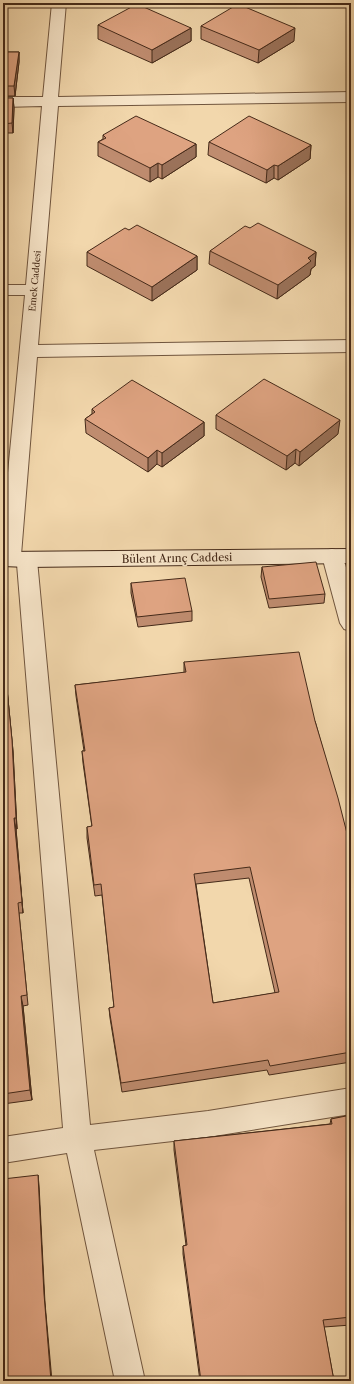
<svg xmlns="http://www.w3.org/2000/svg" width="354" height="1384" font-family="'Libre Caslon Text',serif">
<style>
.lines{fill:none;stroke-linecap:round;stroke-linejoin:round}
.street-casing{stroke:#70553e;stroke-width:2}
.secondary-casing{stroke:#452a19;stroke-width:2}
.street{fill:#f7e5c9;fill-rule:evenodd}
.secondary{fill:#f7e5c9;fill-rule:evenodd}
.wall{fill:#bf8c6f;stroke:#452a19;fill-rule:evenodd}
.shaded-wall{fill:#9b725a;stroke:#452a19}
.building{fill:#dea381;stroke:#452a19;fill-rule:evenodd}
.labels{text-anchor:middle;stroke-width:3.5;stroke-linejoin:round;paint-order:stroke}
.far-street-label{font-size:9px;fill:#452a19;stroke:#f7e5c9}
.street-label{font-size:11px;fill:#452a19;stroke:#f7e5c9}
</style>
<rect width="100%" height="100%" fill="#f2d7ac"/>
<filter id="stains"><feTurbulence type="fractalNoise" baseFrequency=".005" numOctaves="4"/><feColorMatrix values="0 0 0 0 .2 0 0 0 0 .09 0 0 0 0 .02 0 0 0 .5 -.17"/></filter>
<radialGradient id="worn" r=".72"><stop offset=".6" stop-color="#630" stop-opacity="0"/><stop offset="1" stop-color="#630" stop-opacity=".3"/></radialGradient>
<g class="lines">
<defs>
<g id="street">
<polygon points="52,3 66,3 58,97 351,92 351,102 58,106 38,345 351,340 351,352 37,357 21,555 27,553 34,555 37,560 90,1125 208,1111 351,1088 351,1114 208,1137 94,1150 145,1381 115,1381 67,1153 3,1163 3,1137 63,1128 17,564 10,566 3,564 3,525 25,295 3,295 3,285 26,285 42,106 3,107 3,97 43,97"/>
<path d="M332,549L339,551C353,575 351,604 351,631L344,629L340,623L322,556L325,551Z"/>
</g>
<polygon id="secondary" points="351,549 351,563 27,567 3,566 3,552"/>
</defs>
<use href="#street" class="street-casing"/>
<use href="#secondary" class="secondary-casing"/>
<use href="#street" class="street"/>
<use href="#secondary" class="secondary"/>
</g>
<g class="wall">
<polygon points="98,25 191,28 191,41 152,63 98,39"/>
<polygon points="201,26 294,41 258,63 201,39"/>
<polygon points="3,52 19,52 19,62 15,96 3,96"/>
<polygon points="3,98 13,98 14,108 13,133 3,133"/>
<polygon points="103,135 196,144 196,157 162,179 158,177 150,182 98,156 98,142 103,139"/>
<polygon points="209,142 311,145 310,159 278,180 274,178 266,183 208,155"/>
<polygon points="250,228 316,252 315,266 311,269 310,275 277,299 209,264 210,251"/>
<polygon points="129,230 197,256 197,270 152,301 87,266 87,252"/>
<polygon points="3,237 5,237 6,247 4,277 3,277"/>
<polygon points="92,409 204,422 204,436 162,467 157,464 148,472 86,433 85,419 92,414"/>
<polygon points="216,415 338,434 299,466 295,463 286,470 216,429"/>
<polygon points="262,567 325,594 324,603 269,608 261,577"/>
<polygon points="131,583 192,611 192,621 138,627 131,593"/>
<path d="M184,662L315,721L351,849V1062L269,1075L267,1070L122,1092L110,1018L109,1008L114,1007L102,895L95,896L87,838V827H92L83,763L82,751H84L76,696L75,685L184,673ZM249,878L275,993L213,1003L196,884Z"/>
<polygon points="3,673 4,689 7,689 13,751 17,829 16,829 23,913 19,913 28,1005 23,1006 32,1100 3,1104"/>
<polygon points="351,1115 351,1325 324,1327 334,1381 200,1381 183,1254 183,1246 186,1245 174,1150 174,1141 330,1124 331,1119"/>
</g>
<g class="shaded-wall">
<polygon points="191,28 191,41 152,63 152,50"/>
<polygon points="295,28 294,41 258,63 259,50"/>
<polygon points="19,52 19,62 15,96 14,86"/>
<polygon points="13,98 14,108 13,133 12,123"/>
<polygon points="196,144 196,157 162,179 162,165"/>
<polygon points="311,145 310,159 278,180 278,166"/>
<polygon points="158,163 158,177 150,182 150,168"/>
<polygon points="274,165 274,178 266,183 267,170"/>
<polygon points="5,237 6,247 4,277 3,267"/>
<polygon points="316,252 315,266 311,269 310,275 277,299 278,285 308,258"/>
<polygon points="197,256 197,270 152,301 152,287"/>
<polygon points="340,420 338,434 299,466 300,452"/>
<polygon points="204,422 204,436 162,467 162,453"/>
<polygon points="296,449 295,463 286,470 287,456"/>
<polygon points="157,450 157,464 148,472 148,458"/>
<polygon points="3,673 5,701 3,689"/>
<polygon points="7,689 13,751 17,829 16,818"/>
<polygon points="14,818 16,829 23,913 22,902"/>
<polygon points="21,996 23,1006 32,1100 30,1090"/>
<polygon points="38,1175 39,1185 45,1303 52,1381 51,1381 44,1294"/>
</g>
<g class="building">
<polygon points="137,4 191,28 152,50 98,25"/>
<polygon points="238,4 295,28 259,50 201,26"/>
<polygon points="3,52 19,52 14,86 3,86"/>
<polygon points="3,98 13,98 12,123 3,124"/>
<polygon points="136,116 196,144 162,165 158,163 150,168 98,142 106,138 103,135"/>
<polygon points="249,116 311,145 278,166 274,165 267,170 209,142"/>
<polygon points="258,223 316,252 308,258 311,261 278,285 210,251 245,226 250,228"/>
<polygon points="137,225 197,256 152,287 87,252 125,228 129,230"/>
<polygon points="3,237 5,237 3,267"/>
<polygon points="264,379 340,420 300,452 296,449 287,456 216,415"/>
<polygon points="132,380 204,422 162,453 157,450 148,458 85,419 95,412 92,409"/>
<polygon points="316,562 325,594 269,599 262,567"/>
<polygon points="185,578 192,611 137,617 131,583"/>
<path d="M299,652L315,721L338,798L351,849V1052L270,1066L268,1060L121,1083L109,1008L114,1007L101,884L94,885L87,827L92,826L82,751H85L75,685L186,672L184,662ZM250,867L279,992L213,1003L194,874Z"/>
<polygon points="3,688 3,689 7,689 12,740 16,818 14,818 22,902 18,903 27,995 21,996 30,1090 3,1094"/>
<polygon points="351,1115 351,1317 323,1320 334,1381 201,1381 183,1246 187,1245 174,1141 332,1124 331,1119"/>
<polygon points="38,1175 44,1294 51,1381 3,1381 3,1179"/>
</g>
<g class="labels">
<g class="far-street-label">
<text transform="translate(35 281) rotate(-85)" y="3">Emek Caddesi</text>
</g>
<g class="street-label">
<text transform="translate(177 558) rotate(-1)" y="4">Bülent Arınç Caddesi</text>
</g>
</g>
<rect width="354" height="1384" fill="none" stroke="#f2d7ac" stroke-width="16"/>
<rect x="4" y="4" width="346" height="1376" fill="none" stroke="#452a19" stroke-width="2"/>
<rect x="8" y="8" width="338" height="1368" fill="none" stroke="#452a19"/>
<rect width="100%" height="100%" filter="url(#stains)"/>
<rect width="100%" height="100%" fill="url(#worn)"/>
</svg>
